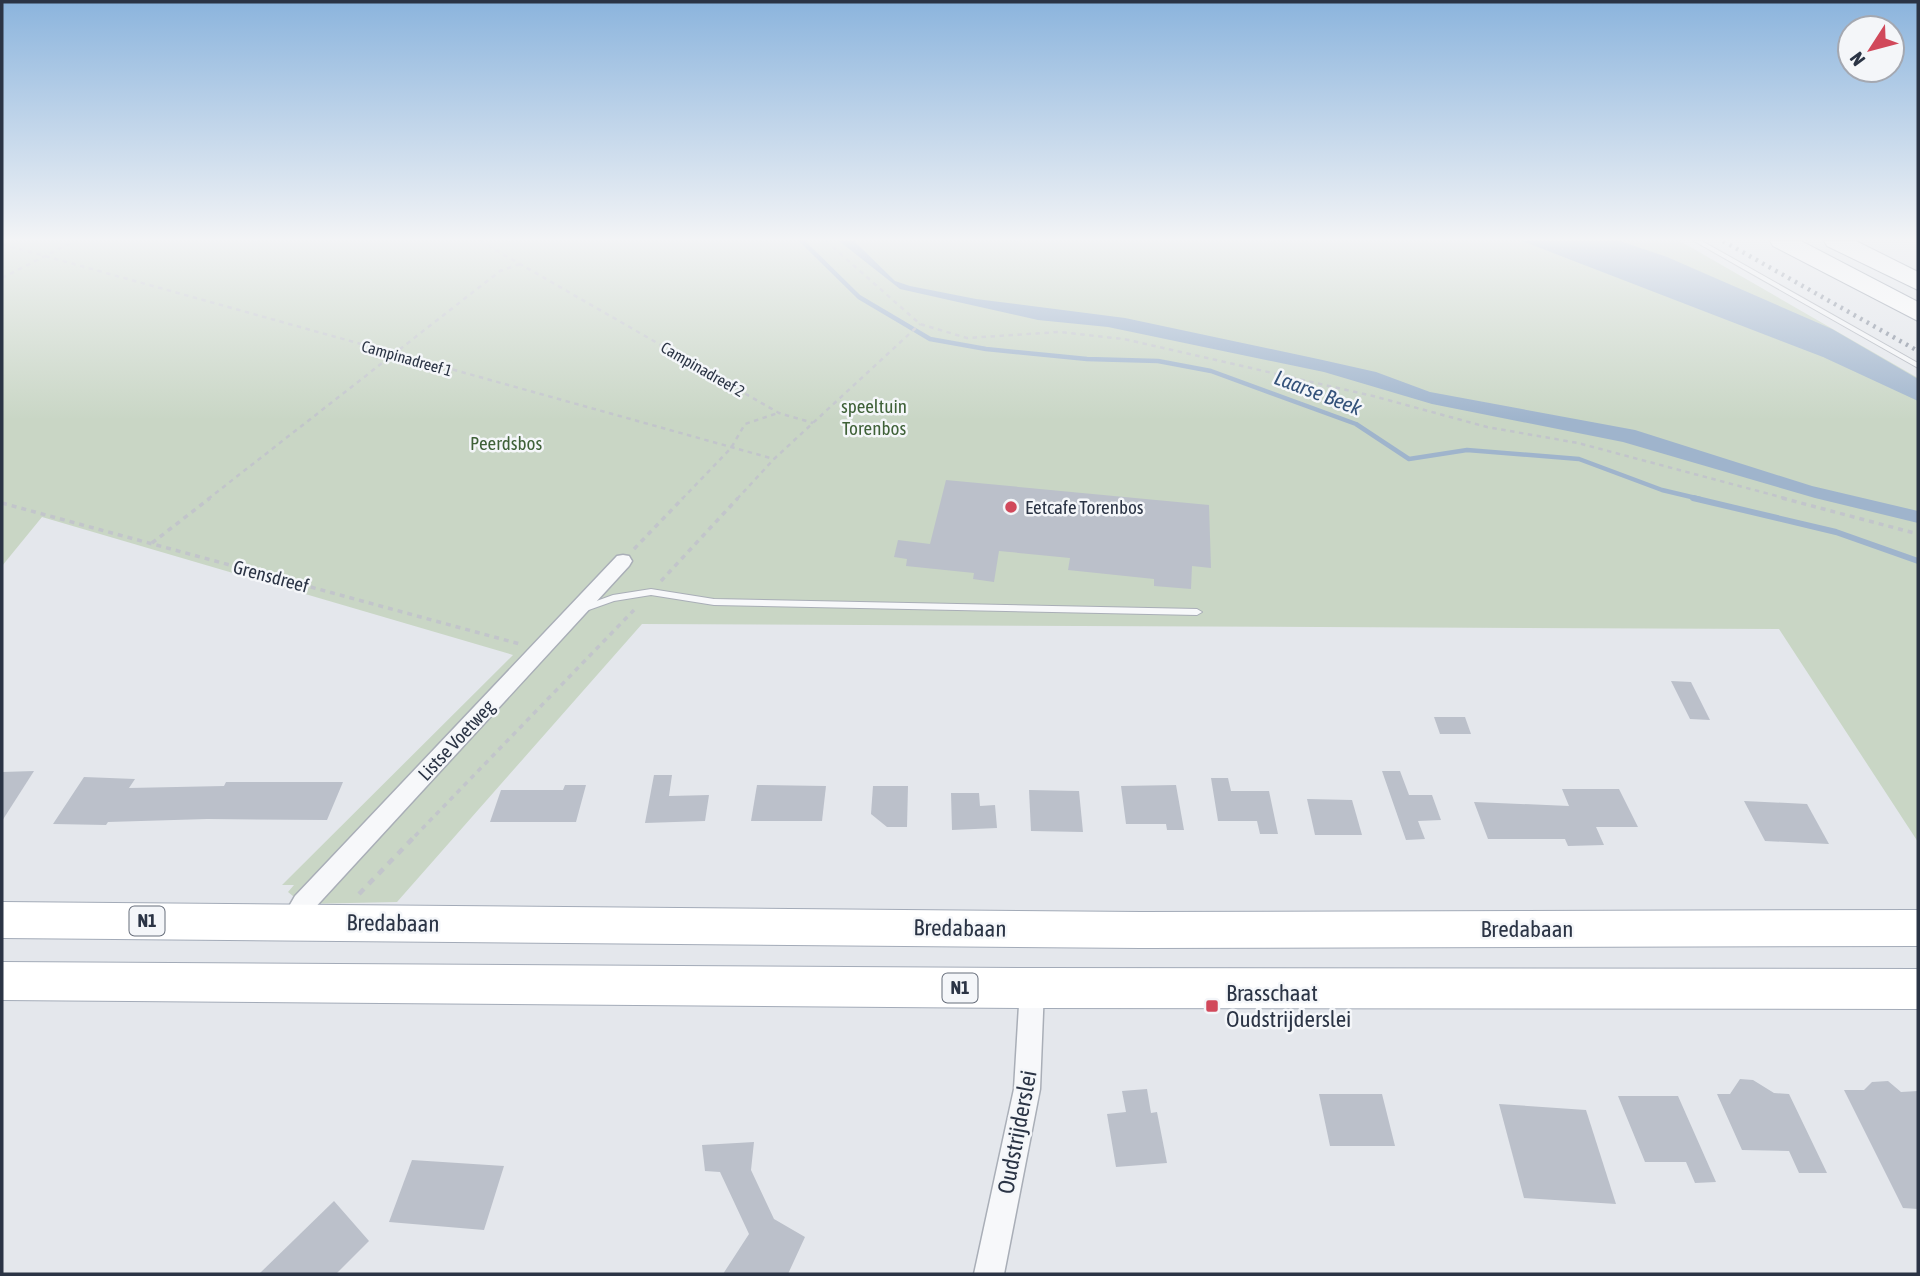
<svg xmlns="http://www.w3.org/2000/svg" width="1920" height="1276" font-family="'Asap Condensed',sans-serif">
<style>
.green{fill:#c9d6c5}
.water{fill:#9fb4cc}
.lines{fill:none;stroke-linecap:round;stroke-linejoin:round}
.stream-far1{stroke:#9fb4cc;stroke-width:4.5}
.stream{stroke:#9fb4cc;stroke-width:6}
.building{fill:#bbc0ca}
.service-casing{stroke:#a9aeb7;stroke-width:2}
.minor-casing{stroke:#a9aeb7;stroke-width:3}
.primary-casing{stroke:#a3abb8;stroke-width:2}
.motorway-casing{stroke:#8b94a3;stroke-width:2}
.path-far2{stroke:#c2c5cb;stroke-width:2.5;stroke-dasharray:4.5 4.5;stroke-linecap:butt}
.path-far1{stroke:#c2c5cb;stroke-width:3.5;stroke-dasharray:5 5;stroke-linecap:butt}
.path{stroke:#c2c5cb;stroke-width:4.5;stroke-dasharray:7 7;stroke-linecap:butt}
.service{fill:#f7f8fa;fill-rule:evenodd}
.minor{fill:#f7f8fa;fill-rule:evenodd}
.primary{fill:#fff;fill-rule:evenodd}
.motorway{fill:#fff;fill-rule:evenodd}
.rail{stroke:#7d8696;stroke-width:4.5;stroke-dasharray:2.5 5;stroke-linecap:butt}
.poi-dot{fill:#d1495b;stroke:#f4f6f9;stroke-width:2.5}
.labels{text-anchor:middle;stroke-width:5;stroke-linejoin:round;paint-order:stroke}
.far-street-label{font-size:16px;fill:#2b3445;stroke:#f4f6f9}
.shield{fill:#f4f6f9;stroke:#676e7b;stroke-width:2}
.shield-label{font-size:18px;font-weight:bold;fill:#2b3445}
.park-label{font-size:19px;fill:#3f6138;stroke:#f4f6f9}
.poi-label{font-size:19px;fill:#2b3445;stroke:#f4f6f9;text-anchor:start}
.street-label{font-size:19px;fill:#2b3445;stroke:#f4f6f9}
.water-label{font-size:21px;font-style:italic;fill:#34527a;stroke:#f4f6f9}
.near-street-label{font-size:23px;fill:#2b3445;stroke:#f4f6f9}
.near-poi-label{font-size:23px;fill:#2b3445;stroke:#f4f6f9;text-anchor:start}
</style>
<rect width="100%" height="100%" fill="#e4e7ec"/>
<polygon class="green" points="2,241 1680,241 1918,378 1918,842 1779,629 642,624 397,902 303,904 288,892 294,885 282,885 513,655 42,517 2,566"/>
<g class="water">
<polygon points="839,241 854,241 895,281 910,286 976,299 1125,318 1318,359 1376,372 1430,392 1635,430 1812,486 1918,511 1918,523 1815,498 1623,442 1432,404 1324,372 1108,327 1038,320 900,289"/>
<polygon points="1522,241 1620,241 1667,257 1832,329 1918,379 1918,401 1823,357"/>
</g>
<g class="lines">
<polyline class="stream-far1" points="802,241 859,297 930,339 986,349 1087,359 1158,361 1211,371 1356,424 1409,459 1467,450 1579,459 1662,490 1700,499"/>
<polyline class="stream" points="1693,498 1836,532 1918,561"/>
</g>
<g class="building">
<polygon points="946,480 1209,505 1211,568 1192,566 1191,589 1154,586 1154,579 1068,570 1070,558 999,551 994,582 973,579 974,573 906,566 907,559 894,557 898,540 930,544"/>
<polygon points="1671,681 1691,682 1710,720 1690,719"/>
<polygon points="1434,717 1465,717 1471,734 1440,734"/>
<polygon points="34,771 2,821 2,772"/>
<polygon points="1382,771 1400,771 1409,795 1432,795 1441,820 1418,821 1425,839 1406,840"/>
<polygon points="654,775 672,775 669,796 709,795 705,821 645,823"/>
<polygon points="84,777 135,779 129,788 224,786 226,782 343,782 327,820 207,819 108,822 106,825 53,824"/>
<polygon points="1211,778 1228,778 1231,791 1269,791 1278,834 1260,834 1257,821 1218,821"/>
<polygon points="565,785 586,785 576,822 490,822 501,790 563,790"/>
<polygon points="757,785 826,786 822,821 751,821"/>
<polygon points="1176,785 1184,830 1167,830 1166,824 1126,824 1121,786"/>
<polygon points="873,786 908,786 907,827 887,827 871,814"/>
<polygon points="1562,789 1619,789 1638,827 1596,827 1604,845 1568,846 1565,839 1488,839 1474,802 1569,806"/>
<polygon points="1029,790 1079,791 1083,832 1031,831"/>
<polygon points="951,793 979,793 980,806 995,805 997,828 952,830"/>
<polygon points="1307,799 1352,800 1362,835 1315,835"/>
<polygon points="1744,801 1807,804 1829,844 1765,841"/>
<polygon points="1740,1079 1753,1080 1774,1093 1789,1094 1827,1173 1799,1173 1789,1151 1742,1150 1717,1094 1730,1094"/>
<polygon points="1888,1081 1901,1092 1918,1091 1918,1209 1903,1208 1844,1090 1864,1090 1872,1082"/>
<polygon points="1147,1089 1151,1113 1157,1112 1167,1163 1116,1167 1107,1114 1126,1112 1122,1091"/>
<polygon points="1319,1094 1382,1094 1395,1146 1330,1146"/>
<polygon points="1618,1096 1678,1096 1716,1182 1695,1183 1686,1162 1645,1162"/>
<polygon points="1499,1104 1586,1110 1616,1204 1524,1198"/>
<polygon points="754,1142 751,1170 774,1219 805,1237 788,1274 723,1274 749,1234 720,1172 705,1171 702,1145"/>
<polygon points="412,1160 504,1166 484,1230 389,1222"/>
<polygon points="334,1201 369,1241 336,1274 259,1274"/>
</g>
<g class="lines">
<defs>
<g id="service">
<polygon points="1694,241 1702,241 1918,363 1918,368"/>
<polygon points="651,589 714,599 1197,609 1202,612 1197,615 714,605 651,595 614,601 583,612 578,609 580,607 613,595"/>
</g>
<g id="minor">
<polygon points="623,555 629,556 632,561 629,566 311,912 300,930 292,933 284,930 280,922 295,896 617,556"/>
<polygon points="1032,976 1041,980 1044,988 1040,1089 1004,1274 974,1274 1014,1089 1020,988 1023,980"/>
</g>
<g id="primary">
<polygon points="2,902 1141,912 1918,910 1918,946 1141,948 2,938"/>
<polygon points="2,962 1032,968 1918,969 1918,1009 1032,1008 2,1000"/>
</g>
<g id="motorway">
<polygon points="1770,241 1801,241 1918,302 1918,321 1773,246"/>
<polygon points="1824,241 1856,241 1918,272 1918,290 1827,246"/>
</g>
</defs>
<use href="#service" class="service-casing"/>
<use href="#minor" class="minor-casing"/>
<use href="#primary" class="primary-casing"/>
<use href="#motorway" class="motorway-casing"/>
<g class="path-far2">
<polyline points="480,241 779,413 813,423"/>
<polyline points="826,241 920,324 967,338 1059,332 1124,339 1373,396 1487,427 1578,443 1788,499"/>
<polyline points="2,244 774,459"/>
<polyline points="2,278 74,241"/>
<polyline points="208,499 500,271 520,264"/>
<polyline points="682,499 731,448 745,424 778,413"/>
<polyline points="737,499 774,459 920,324"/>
</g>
<g class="path-far1">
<polyline points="1782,498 1918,534"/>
<polyline points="2,503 520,644"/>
<polyline points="152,543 210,498"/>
<polyline points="634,549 683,498"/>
<polyline points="661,581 738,498"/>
<polyline points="415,836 634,610"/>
</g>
<polyline class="path" points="359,894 417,834"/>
<use href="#service" class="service"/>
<use href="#minor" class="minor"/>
<use href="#primary" class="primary"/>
<use href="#motorway" class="motorway"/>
<polyline class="rail" points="1723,241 1918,351"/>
</g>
<linearGradient id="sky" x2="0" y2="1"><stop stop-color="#8bb4dd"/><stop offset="0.57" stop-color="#f3f4f6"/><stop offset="1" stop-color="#f3f4f6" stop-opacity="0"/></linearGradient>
<rect width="1920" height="420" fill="url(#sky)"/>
<g class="poi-dot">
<circle cx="1011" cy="507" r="7"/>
<rect x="1205" y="999" width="14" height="14" rx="3.5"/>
</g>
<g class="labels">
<g class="far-street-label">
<text transform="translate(407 358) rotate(16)" y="6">Campinadreef 1</text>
<text transform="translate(703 369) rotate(30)" y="6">Campinadreef 2</text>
</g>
<g class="shield">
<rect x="129.5" y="906.5" width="35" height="29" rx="5"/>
<rect x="942.5" y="973.5" width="35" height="29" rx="5"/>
</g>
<g class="shield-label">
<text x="147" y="927">N1</text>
<text x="960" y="994">N1</text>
</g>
<g class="park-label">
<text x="874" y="413">speeltuin<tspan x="874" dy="22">Torenbos</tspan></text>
<text x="506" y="450">Peerdsbos</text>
</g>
<g class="poi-label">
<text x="1025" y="514">Eetcafe Torenbos</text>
</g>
<g class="street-label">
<text transform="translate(271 576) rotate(15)" y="7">Grensdreef</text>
<text transform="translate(456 740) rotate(-47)" y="7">Listse Voetweg</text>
</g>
<g class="water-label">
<text transform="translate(1318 393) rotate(21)" y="7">Laarse Beek</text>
</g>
<g class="near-street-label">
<text transform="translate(393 923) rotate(1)" y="8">Bredabaan</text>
<text transform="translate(960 928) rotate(1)" y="8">Bredabaan</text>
<text x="1527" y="937">Bredabaan</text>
<text transform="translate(1017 1132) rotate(-79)" y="8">Oudstrijderslei</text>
</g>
<g class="near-poi-label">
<text x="1226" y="1001">Brasschaat<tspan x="1226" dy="26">Oudstrijderslei</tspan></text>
</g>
</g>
<rect width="1920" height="1276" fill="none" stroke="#2b3445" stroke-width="7"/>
<g transform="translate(1871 49) rotate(234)"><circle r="33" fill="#f4f6f9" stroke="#a4a8b1" stroke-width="2"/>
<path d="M0-5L12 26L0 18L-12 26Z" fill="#d1495b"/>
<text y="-10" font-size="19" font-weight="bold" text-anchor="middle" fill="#2b3445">N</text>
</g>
</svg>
